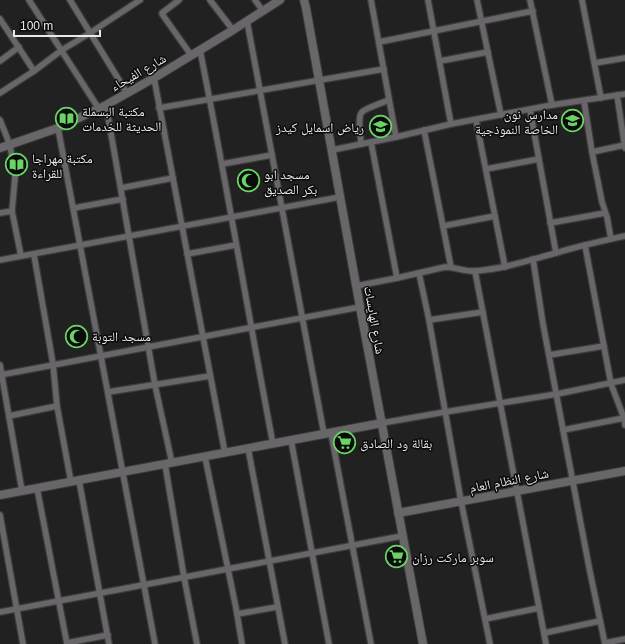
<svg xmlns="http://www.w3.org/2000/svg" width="625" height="644" font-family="Arial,'Noto Naskh Arabic',sans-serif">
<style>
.built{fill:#2f2a30}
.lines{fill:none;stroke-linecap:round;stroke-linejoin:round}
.street-casing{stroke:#3d3b3d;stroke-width:8}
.secondary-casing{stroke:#3d3b3d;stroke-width:10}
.street{stroke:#686668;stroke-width:5.5}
.secondary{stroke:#686668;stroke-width:8}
.labels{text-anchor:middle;stroke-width:3;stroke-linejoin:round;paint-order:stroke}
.street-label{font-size:13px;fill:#ebeaeb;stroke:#0b0b0b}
.poi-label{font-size:13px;fill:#ebeaeb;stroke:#0b0b0b;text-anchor:start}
</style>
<rect width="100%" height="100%" fill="#222122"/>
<polygon class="built" points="569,110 570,117 582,115 584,126 564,130 560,111"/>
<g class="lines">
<defs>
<g id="street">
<polyline points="29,0 99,109"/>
<polyline points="70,0 127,93"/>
<polyline points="179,0 162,13 162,14 191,55"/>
<polyline points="210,0 233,30"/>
<polyline points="255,0 263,11"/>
<polyline points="371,0 396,137"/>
<polyline points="428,0 451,124"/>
<polyline points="477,0 501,115"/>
<polyline points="530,0 552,105"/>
<polyline points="582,0 601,98"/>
<polyline points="0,19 34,71"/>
<polyline points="247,21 324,434"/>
<polyline points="379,42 533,11"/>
<path d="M200,50C226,181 248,313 273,444"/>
<polyline points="0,61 19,47"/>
<polyline points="440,61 488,52"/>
<polyline points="595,63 625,58"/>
<polyline points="154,78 225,453"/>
<polyline points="0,93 34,71 62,50 90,33 140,0"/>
<polyline points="617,95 625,148"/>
<polyline points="584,101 592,152 602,202 607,217 611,239"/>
<polyline points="106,105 155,385 172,463"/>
<polyline points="159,108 384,69"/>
<polyline points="530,110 556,253"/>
<polyline points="0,120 10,145 15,177 12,211 21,256"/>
<polyline points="476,120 505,267"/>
<polyline points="58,128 155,644"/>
<polyline points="424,130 451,267"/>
<polyline points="371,142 397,278"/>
<path d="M361,144C361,136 357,117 362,112C366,108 384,102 389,100"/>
<polyline points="332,150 396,137 451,124 552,105 625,94"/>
<polyline points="592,152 625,145"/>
<polyline points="222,164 272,155"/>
<polyline points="486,169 539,159"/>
<polyline points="121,188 173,178"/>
<polyline points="74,208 123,199"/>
<polyline points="0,213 12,211"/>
<polyline points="550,223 605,213"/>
<polyline points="443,226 495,216"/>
<polyline points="585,245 611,384 624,418 625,425"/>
<polyline points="187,254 236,245"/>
<polyline points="34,255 53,364 57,406 71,482"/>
<polyline points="533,259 543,324 589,567 605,644"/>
<polyline points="0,260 340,197"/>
<polyline points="475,271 546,644"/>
<polyline points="419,273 429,320 461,501 490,644"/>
<path d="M356,286L397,278L445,267C456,267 465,272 475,271C503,269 530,260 556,253C579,246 602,241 625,236"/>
<polyline points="429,320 483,312"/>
<polyline points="549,355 604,346"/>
<polyline points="0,365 22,491"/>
<polyline points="0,375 360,307"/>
<polyline points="108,392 210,376"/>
<polyline points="9,416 57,406"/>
<polyline points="382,423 445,412 557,394 625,380"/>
<polyline points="563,430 624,418"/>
<polyline points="331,433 371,644"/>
<polyline points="291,440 329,644"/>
<polyline points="248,448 285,644"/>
<polyline points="205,457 236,608 242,644"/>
<polyline points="165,464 184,577 197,644"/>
<polyline points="79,480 109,644"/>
<polyline points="37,488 67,644"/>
<polyline points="0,515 23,644"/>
<polyline points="0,612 402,536"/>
<polyline points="237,614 277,607"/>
<polyline points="485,619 539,608"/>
<polyline points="544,633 600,621"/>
<polyline points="67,643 108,635"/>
<polyline points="605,643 625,639"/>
</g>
<g id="secondary">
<polyline points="304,0 306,8 360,307 423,644"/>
<polyline points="0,148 58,128 106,105 154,78 233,30 280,0"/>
<polyline points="0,495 382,423"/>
<polyline points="398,513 625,471"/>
</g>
</defs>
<use href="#street" class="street-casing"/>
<use href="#secondary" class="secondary-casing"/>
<use href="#street" class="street"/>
<use href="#secondary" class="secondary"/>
</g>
<defs>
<symbol id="library-ring" viewBox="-11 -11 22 22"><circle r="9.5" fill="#0b0b0b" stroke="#69d464" stroke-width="1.5"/><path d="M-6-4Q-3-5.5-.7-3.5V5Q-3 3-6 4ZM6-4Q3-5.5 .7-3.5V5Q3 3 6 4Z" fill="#69d464"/></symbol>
<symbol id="school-ring" viewBox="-11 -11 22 22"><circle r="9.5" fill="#0b0b0b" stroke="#69d464" stroke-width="1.5"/><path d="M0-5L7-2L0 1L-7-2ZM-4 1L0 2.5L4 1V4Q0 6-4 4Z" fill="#69d464"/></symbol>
<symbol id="mosque-ring" viewBox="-11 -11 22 22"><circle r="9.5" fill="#0b0b0b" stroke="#69d464" stroke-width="1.5"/><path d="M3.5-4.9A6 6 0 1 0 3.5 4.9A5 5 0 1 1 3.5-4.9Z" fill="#69d464"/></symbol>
<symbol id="supermarket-ring" viewBox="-11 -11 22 22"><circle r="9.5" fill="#0b0b0b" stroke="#69d464" stroke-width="1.5"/><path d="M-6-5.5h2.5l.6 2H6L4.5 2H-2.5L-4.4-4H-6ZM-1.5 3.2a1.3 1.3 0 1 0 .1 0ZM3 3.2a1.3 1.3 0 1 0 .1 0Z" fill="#69d464"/></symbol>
</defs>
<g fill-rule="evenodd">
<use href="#library-ring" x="54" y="106" width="25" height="25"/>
<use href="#school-ring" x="560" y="108" width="25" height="25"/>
<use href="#school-ring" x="368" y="114" width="25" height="25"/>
<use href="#library-ring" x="4" y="152" width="25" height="25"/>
<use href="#mosque-ring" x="236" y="168" width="25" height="25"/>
<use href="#mosque-ring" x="64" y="324" width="25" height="25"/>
<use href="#supermarket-ring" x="332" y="430" width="25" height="25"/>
<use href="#supermarket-ring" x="384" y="544" width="25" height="25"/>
</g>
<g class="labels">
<g class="street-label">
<text transform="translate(138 72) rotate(-30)" y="5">شارع الفيحاء</text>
<text transform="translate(375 320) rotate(80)" y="5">شارع الهايسات</text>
<text transform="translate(509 480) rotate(-11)" y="5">شارع النظام العام</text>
</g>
<g class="poi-label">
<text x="82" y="116">مكتبة البسملة<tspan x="82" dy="15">الحديثة للخدمات</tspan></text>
<text x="558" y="119" text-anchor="end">مدارس نون<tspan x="558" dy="15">الخاصة النموذجية</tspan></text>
<text x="364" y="132" text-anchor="end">رياض اسمايل كيدز</text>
<text x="32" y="163">مكتبة مهراجا<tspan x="32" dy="15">للقراءة</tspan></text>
<text x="264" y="179">مسجد ابو<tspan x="264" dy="15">بكر الصديق</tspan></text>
<text x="92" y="341">مسجد التوبة</text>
<text x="360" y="448">بقالة ود الصادق</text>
<text x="412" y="562">سوبر ماركت رزان</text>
</g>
</g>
<path d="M14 30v6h86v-6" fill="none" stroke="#ebeaeb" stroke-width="2"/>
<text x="20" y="30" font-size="12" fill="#ebeaeb" stroke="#0b0b0b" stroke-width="3" paint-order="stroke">100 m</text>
</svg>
